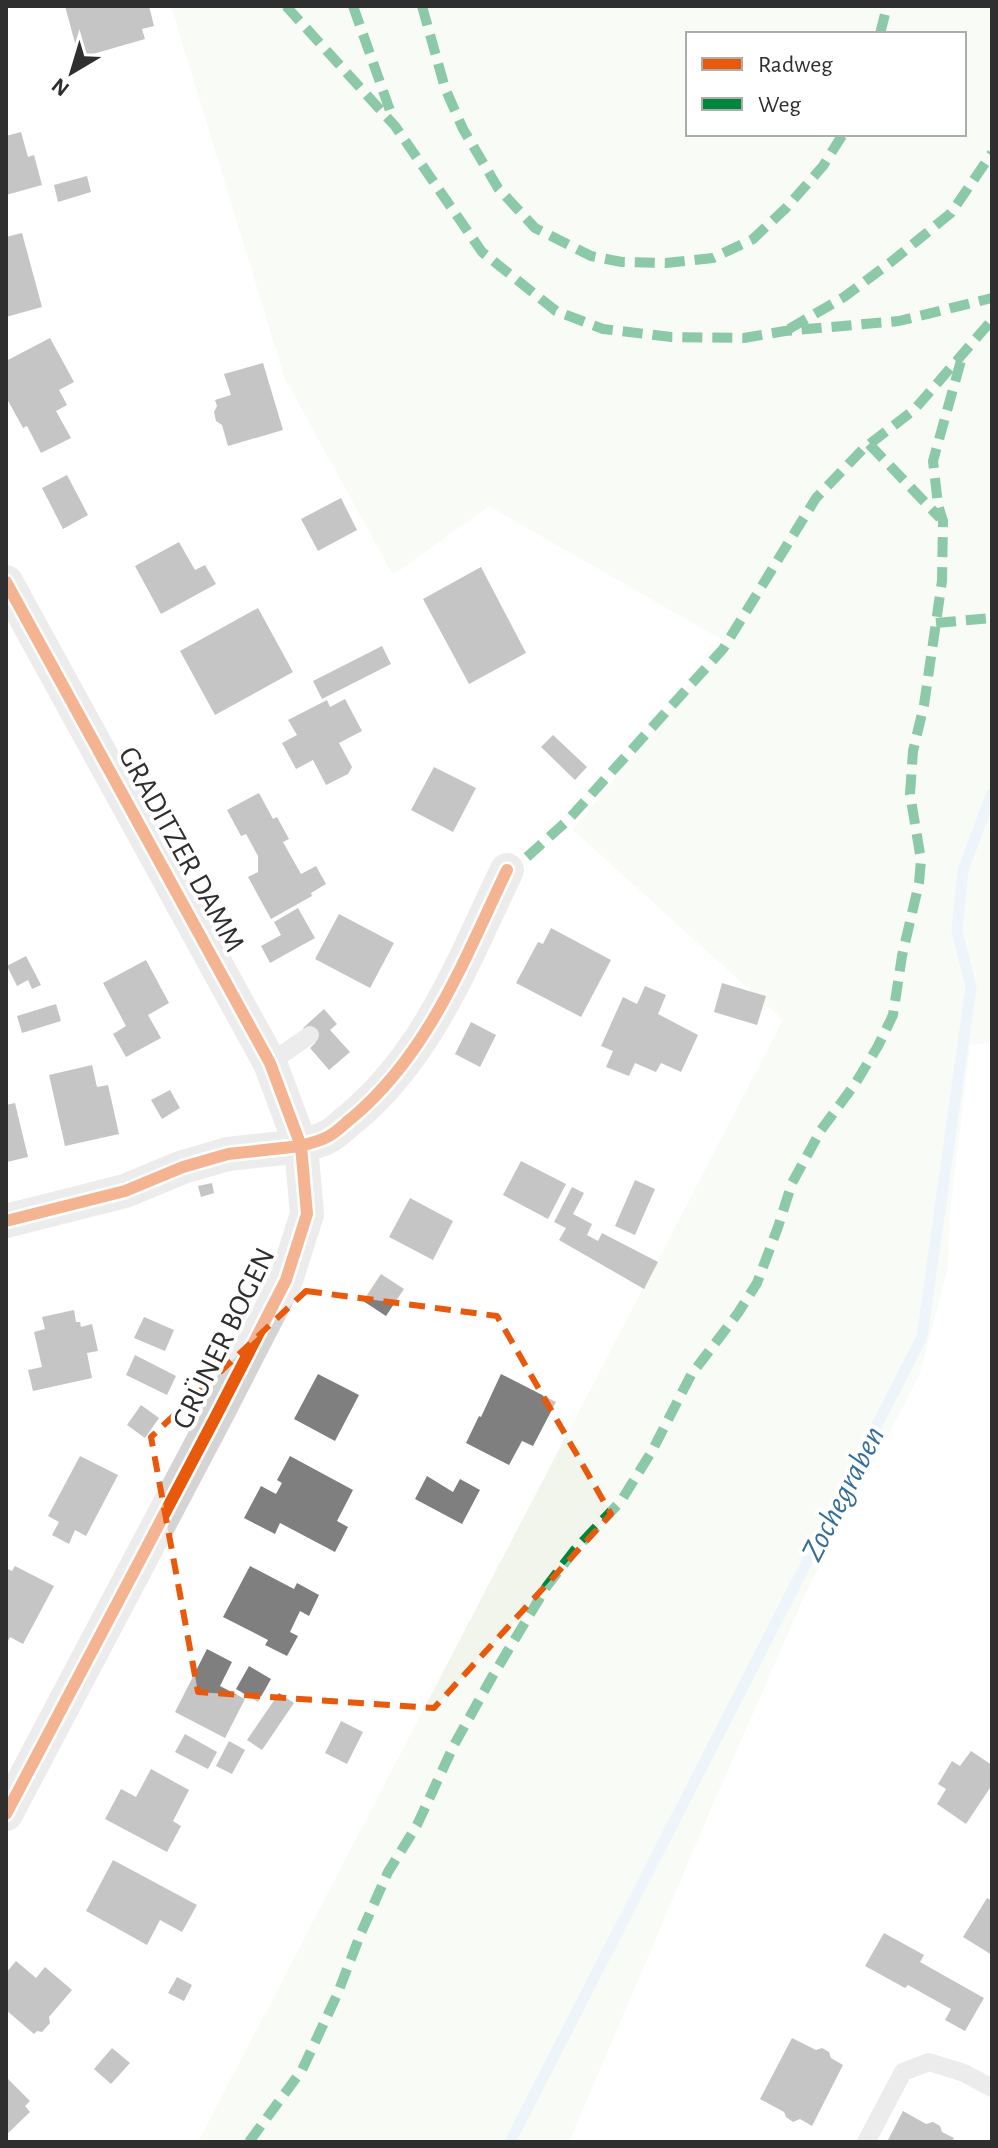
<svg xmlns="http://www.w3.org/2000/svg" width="998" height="2148" font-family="'Alegreya Sans',sans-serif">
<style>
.green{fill:#f1f5ec;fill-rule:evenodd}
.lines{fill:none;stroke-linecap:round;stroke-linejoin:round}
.stream{stroke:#d7e8f4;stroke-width:11}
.building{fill:#7f7f7f}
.service{stroke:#d4d4d4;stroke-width:18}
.minor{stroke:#d4d4d4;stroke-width:34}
.quiet{stroke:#00873e;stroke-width:10;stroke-dasharray:20 10;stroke-linecap:butt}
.cycleway-casing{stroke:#fff;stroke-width:17}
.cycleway{stroke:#e8590c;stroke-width:12}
.marked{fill:none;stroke:#e8590c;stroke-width:6;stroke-dasharray:16 10;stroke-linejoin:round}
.labels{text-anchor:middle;stroke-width:8;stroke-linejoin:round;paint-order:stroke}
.street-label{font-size:30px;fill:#2f2f2f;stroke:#fff}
.water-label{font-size:32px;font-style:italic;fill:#367098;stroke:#fff}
</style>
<rect width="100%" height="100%" fill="#fff"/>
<path class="green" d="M171,6H992V1042L970,1045L949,1220L948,1267L919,1376L808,1588L710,1811L569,2142H198L783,1020L573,830L724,641L489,506L393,575L285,379ZM688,34H964V134H688Z"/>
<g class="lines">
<polyline class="stream" points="510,2142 922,1337 971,987 957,931 963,870 992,793"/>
</g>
<g class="building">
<polygon points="65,6 149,6 154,26 142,29 145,39 79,58"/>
<polygon points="21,132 28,157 34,155 42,185 6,195 6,136"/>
<polygon points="87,176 91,192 58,202 54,185"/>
<polygon points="22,233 42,307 6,317 6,237"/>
<polygon points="50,338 74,382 59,390 67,405 56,411 71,438 41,453 27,426 23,428 6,397 6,361"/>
<polygon points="263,363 283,430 228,446 222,425 216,421 214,412 217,406 215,400 231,395 224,374"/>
<polygon points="67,475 88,515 63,529 42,488"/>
<polygon points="341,498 357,530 318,551 301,519"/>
<polygon points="179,542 195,570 205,565 216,584 161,614 135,566"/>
<polygon points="481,567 526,653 469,684 423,599"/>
<polygon points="258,608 293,672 215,715 180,651"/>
<polygon points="382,646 391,664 322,699 313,681"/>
<polygon points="345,699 362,731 339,743 352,767 348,774 326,785 313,760 296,769 282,743 297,735 288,720 327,700 330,707"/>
<polygon points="553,735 587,767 575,780 541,747"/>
<polygon points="434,767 476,788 453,832 411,810"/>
<polygon points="259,793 273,819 277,817 289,839 283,842 301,874 316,866 326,884 311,893 312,896 271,919 248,877 258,872 258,856 246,834 241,836 227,810"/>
<polygon points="298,908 315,938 270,963 261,946 281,935 274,922"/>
<polygon points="339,914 394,943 370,988 315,959"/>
<polygon points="551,928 611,960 581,1017 516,983 538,942 543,944"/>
<polygon points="26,956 41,985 32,989 28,980 17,986 7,966"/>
<polygon points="146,960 169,1003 148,1015 161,1038 126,1057 113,1034 126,1026 103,983"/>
<polygon points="722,983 766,996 757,1025 714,1012"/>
<polygon points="645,986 666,995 658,1014 698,1035 681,1072 661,1063 656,1072 635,1063 629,1076 606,1067 613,1051 601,1046 623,997 637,1004"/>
<polygon points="56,1004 61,1021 22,1033 17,1016"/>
<polygon points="324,1009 337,1024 330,1030 350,1052 329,1070 310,1048 316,1042 303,1028"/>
<polygon points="471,1022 496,1035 480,1067 455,1054"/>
<polygon points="92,1065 97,1087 108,1085 119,1134 65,1146 49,1075"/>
<polygon points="170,1090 180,1108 162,1119 151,1100"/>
<polygon points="15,1103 28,1157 7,1162 6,1105"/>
<polygon points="521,1161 566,1184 548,1219 503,1195"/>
<polygon points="635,1180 655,1189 635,1235 615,1226"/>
<polygon points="212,1183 214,1193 201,1197 198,1186"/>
<polygon points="572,1187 584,1193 573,1214 592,1224 587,1235 598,1241 602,1233 658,1262 644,1289 559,1240 566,1228 554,1222"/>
<polygon points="410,1198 453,1221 433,1260 389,1237"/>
<polygon points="381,1274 404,1289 386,1316 363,1301"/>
<polygon points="74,1310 76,1322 80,1322 81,1327 92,1324 98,1351 87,1353 92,1378 33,1391 28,1370 42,1367 34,1332 45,1329 42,1317"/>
<polygon points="144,1317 174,1330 165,1351 134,1338"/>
<polygon points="135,1355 176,1376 167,1395 126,1375"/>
<polygon points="318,1374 359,1395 335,1441 294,1419"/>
<polygon points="501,1374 556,1402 533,1446 522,1441 509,1465 466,1443 479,1416 481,1417"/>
<polygon points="141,1405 159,1418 145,1438 127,1425"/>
<polygon points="80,1456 118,1475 86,1536 75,1530 69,1544 52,1535 59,1522 48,1516"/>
<polygon points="290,1456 353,1490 337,1521 348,1527 335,1552 280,1523 275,1534 244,1518 261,1486 276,1494 282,1483 277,1480"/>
<polygon points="427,1476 453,1492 460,1479 480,1490 462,1524 415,1499"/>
<polygon points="15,1566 54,1586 23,1644 10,1637 6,1645 6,1568 12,1571"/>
<polygon points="250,1566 294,1589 297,1583 319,1595 309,1616 300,1611 290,1632 298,1636 287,1656 265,1645 268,1640 223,1617"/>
<polygon points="207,1649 232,1662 220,1686 245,1699 225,1738 175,1712"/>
<polygon points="249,1666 271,1679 258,1702 236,1689"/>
<polygon points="279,1693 294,1703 262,1750 247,1740"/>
<polygon points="341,1721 363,1732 347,1764 325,1753"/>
<polygon points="185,1734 217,1752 208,1769 175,1752"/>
<polygon points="229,1741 245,1750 232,1774 216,1766"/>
<polygon points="971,1751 992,1765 992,1785 966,1824 937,1804 946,1789 938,1784 952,1761 960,1766"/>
<polygon points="151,1769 189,1790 173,1821 181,1826 167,1852 105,1819 121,1789 136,1797"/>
<polygon points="113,1860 197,1905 182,1932 160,1920 147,1945 86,1911"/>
<polygon points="987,1898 992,1901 992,1955 963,1937"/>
<polygon points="884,1933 924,1955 920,1962 984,1998 965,2031 945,2020 951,2009 908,1985 905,1988 865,1966"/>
<polygon points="16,1961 36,1978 45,1967 72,1990 49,2017 50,2023 42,2032 37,2031 34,2034 6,2010 6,1973"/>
<polygon points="177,1977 192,1985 184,2001 168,1993"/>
<polygon points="792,2038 816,2050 822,2048 829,2052 831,2058 843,2065 812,2126 800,2119 793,2122 786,2117 784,2112 760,2099"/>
<polygon points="112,2048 130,2063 111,2084 94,2069"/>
<polygon points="6,2077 30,2101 25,2106 30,2112 6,2135"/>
<polygon points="903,2111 926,2124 933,2122 940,2126 942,2132 954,2138 952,2142 887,2142"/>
</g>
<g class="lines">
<g class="service">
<polyline points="270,1063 310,1035"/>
<polyline points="866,2142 903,2072 929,2062 964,2073 992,2088"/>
</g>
<g class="minor">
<polyline points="6,582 270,1063 301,1146 228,1154 183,1167 125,1191 6,1221"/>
<path d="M6,1814L215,1418L286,1280L307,1214L301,1146C310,1143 321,1141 329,1136C338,1131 345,1123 353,1117C430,1052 465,957 507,870"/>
</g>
<g class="quiet">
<polyline points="286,6 395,126 482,252 556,311 603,329 671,337 744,338 785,331 899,321 992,298"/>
<polyline points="353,6 393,119"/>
<polyline points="422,6 445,88 463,129 498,188 535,228 591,256 622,262 666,263 713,258 753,239 786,208 823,166 843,134"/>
<polyline points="880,34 887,6"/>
<polyline points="789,329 844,297 891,262 951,213 992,153"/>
<polyline points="869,444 940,518"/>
<polyline points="936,623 992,618"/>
<polyline points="527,857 568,820 723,649 816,498 863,449 914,410 992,320"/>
<polyline points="249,2142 302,2070 337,1995 361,1933 388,1872 417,1825 454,1745 492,1677 547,1586 574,1551 621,1501 652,1451 691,1375 738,1313 757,1283 778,1227 792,1183 821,1130 855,1084 878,1046 893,1015 902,956 919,883 921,860 910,794 913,751 924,705 942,581 943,521 938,505 933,461 962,357"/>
</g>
<defs>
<g id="cycleway">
<polyline points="6,582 270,1063 301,1146 228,1154 183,1167 125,1191 6,1221"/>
<path d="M6,1814L215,1418L286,1280L307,1214L301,1146C310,1143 321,1141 329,1136C338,1131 345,1123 353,1117C430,1052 465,957 507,870"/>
</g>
</defs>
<use href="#cycleway" class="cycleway-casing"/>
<use href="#cycleway" class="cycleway"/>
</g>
<path d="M0 0H998V2148H0ZM306,1291L497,1316L611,1514L434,1708L198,1692L151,1437Z" fill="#fff" fill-opacity=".55" fill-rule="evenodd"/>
<path class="marked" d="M306,1291L497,1316L611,1514L434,1708L198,1692L151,1437Z"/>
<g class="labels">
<g class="street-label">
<text transform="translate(182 849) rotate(61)" y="10">GRADITZER DAMM</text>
<text transform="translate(223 1338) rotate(-64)" y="10">GRÜNER BOGEN</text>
</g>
<g class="water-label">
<text transform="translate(842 1493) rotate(-63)" y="11">Zochegraben</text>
</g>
</g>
<rect width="998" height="2148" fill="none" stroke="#2f2f2f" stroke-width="16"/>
<rect x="686" y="32" width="280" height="104" fill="#ffffff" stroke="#acacac" stroke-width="2"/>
<rect x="702" y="58" width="40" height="12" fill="#e8590c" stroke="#acacac" stroke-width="2"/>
<text x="758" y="72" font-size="24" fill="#2f2f2f">Radweg</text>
<rect x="702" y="98" width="40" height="12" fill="#00873e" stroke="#acacac" stroke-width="2"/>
<text x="758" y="112" font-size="24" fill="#2f2f2f">Weg</text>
<g transform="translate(72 72) rotate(218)" stroke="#ffffff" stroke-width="6" paint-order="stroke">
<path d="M0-6L14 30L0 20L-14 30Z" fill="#2f2f2f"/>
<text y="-12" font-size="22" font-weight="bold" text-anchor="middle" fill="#2f2f2f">N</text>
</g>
</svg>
